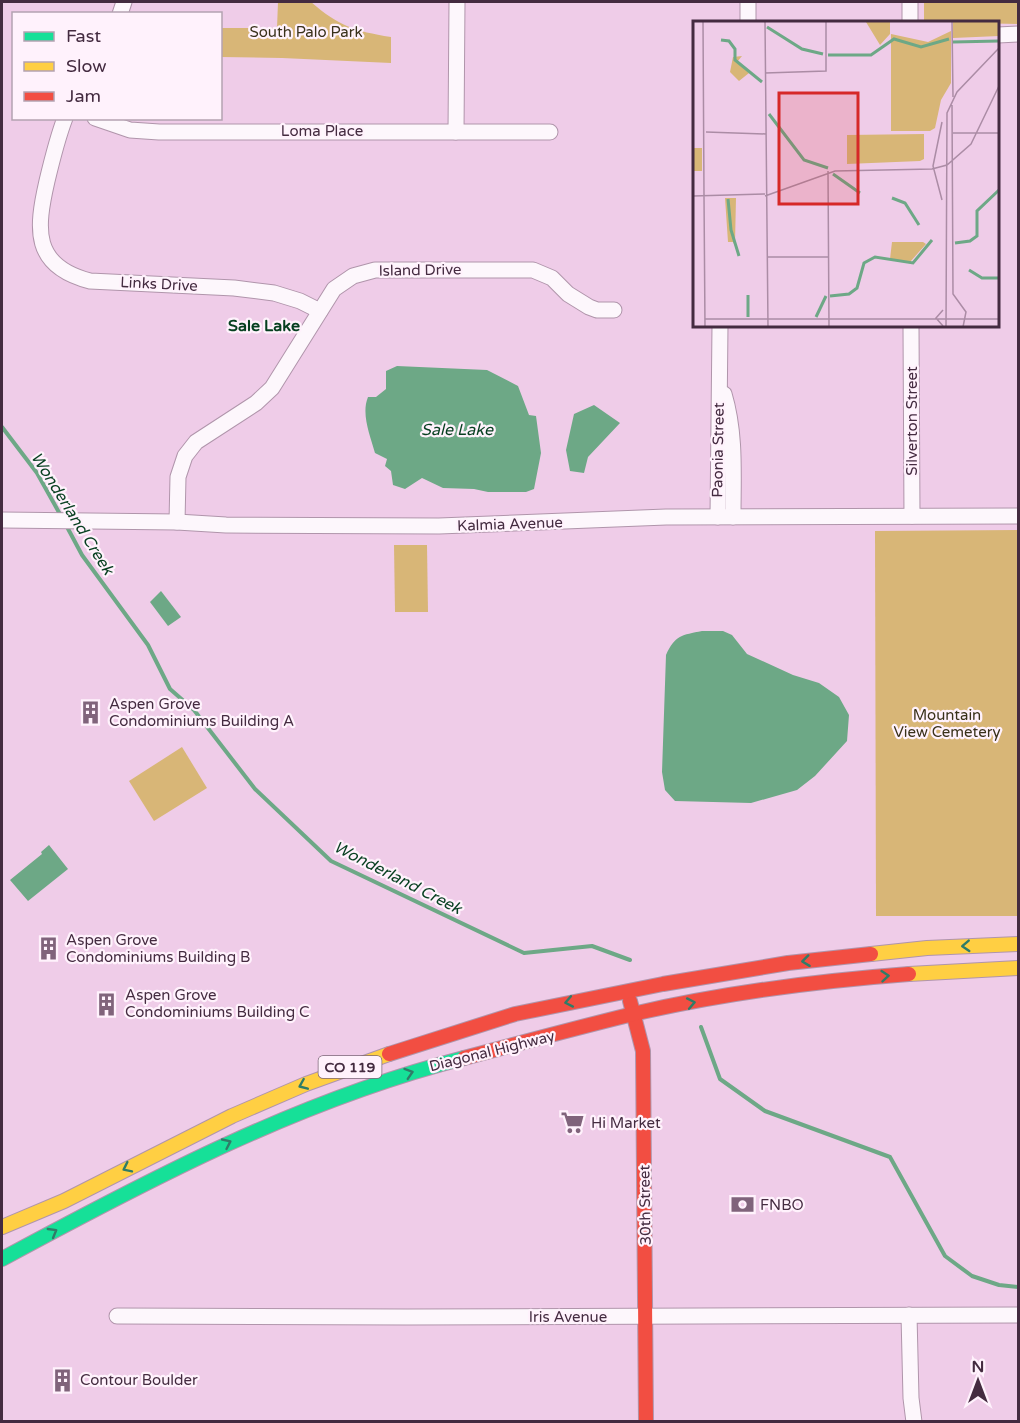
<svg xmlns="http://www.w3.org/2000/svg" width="1020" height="1423" font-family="'Varela Round',sans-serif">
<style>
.green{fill:#d8b677}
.water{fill:#6da886}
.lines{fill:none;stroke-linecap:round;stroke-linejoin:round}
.stream{stroke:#6da886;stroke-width:4}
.street-casing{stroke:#b095ab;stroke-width:17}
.fast-casing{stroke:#b095ab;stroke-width:16}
.slow-casing{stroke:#b095ab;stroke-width:16}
.jam-casing{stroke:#b095ab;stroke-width:16}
.street{stroke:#fdf7fc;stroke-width:15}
.fast{stroke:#16e098;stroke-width:14}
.slow{stroke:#ffcf43;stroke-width:14}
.jam{stroke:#f24e42;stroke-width:14}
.oneway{stroke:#2f7c68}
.labels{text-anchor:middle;stroke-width:4.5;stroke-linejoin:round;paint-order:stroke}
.shield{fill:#fff2fc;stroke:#7c6778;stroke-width:1.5}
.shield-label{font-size:14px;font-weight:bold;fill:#442b40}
.park-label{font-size:15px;fill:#39311a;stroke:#fff2fc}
.street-label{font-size:15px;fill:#442b40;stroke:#fff2fc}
.poi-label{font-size:15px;fill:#442b40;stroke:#fff2fc;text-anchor:start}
.neighbourhood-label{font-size:16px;font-weight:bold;fill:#053f1f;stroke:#fff2fc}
.water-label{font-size:16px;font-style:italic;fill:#073f20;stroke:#fff2fc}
.inset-river{fill:none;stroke:#6da886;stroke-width:3}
.inset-road{fill:none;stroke:#ab8ca5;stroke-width:1.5}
.view{fill:#d62828;fill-opacity:0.15;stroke:#d62828;stroke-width:3}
.inset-edge{fill:none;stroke:#442b40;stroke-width:3}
</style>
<rect width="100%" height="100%" fill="#efcce8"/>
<g class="green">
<path d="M278,2H311C339,26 354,31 391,37V63L282,58L221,57V28H277Z"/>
<polygon points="924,2 1018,2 1018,24 924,22"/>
<polygon points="1018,530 1018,916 876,916 875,531"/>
<polygon points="394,545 427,545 428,612 395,612"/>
<polygon points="182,747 207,788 154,821 129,781"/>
</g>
<g class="water">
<path d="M397,366L487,370L518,386L529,415L536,416L541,453L534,489L526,492H488L474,489L443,488L422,478L405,489L393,485L391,471L385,466L387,459L375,453C370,435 361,414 368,397H376L386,389V371Z"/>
<polygon points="594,405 620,423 588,457 584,473 570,471 566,450 574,414"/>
<polygon points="161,591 181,617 168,626 150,602"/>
<path d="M702,631H723L732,635L747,654L793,675L819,683L839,697L849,715L847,741L815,776L797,790L751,803L675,801L665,790L662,772L666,655C675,635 682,635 702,631Z"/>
<polygon points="49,845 68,869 28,901 10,880 42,854 41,852"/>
</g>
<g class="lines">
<g class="stream">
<polyline points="2,427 37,473 61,516"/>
<polyline points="66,525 82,555 148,645 170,689 194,710 255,789 331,861 524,953 592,946 630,960"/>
<polyline points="701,1027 720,1079 765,1111 890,1157 945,1256 972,1276 999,1285 1018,1287"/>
</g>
<defs>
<g id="street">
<polyline points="910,2 910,22"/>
<polyline points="120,14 124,2"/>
<polyline points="748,22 748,2"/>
<polyline points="998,35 1018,34"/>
<path d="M65,118C57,139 52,160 47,181C36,229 32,266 90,281L234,288L274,293L300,301L320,311"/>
<polyline points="95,118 130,130 159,132 550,132"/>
<polyline points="456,132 457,2"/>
<polyline points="911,326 912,516"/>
<path d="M724,394C736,434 733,475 733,517"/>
<polyline points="718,517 720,326"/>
<polyline points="2,520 177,522 226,525 439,526 666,517 1018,516"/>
<polyline points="177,522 178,477 185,456 196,442 256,403 272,388 334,289 353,276 375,270 533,270 552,278 568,294 589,307 597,310 614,310"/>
<polyline points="909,1315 911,1398 914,1422"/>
<polyline points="117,1316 407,1317 1018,1315"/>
</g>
<path id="fast" d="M2,1259C150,1179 300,1100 464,1058"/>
<g id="slow">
<polyline points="871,954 927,948 1018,944"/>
<polyline points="909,974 1018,968"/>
<polyline points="2,1227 64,1201 232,1116 306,1084 389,1054"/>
</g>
<g id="jam">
<polyline points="630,1001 643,1051 646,1422"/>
<polyline points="389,1054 515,1014 663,984 788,963 871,954"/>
<path d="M464,1058C520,1043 576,1028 633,1014C723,993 817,981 909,974"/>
</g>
</defs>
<use href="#street" class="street-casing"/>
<use href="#fast" class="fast-casing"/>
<use href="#slow" class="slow-casing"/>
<use href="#jam" class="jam-casing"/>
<use href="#street" class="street"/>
<use href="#fast" class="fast"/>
<use href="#slow" class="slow"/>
<use href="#jam" class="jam"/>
</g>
<defs><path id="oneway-chevron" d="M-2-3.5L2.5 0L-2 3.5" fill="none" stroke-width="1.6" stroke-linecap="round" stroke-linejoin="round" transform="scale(1.5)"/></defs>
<g class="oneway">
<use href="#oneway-chevron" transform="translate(966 946) rotate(177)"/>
<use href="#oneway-chevron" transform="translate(806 961) rotate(173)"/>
<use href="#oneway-chevron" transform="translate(885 976) rotate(-5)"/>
<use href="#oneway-chevron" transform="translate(569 1002) rotate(169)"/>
<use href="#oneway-chevron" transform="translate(691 1003) rotate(-11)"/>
<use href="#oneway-chevron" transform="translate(409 1073) rotate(-18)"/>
<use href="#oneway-chevron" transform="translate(303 1085) rotate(157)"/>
<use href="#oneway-chevron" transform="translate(227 1143) rotate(-25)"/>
<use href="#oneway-chevron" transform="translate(127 1168) rotate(154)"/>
<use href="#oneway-chevron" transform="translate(53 1232) rotate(-30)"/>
</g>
<defs>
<symbol id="building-bare" viewBox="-9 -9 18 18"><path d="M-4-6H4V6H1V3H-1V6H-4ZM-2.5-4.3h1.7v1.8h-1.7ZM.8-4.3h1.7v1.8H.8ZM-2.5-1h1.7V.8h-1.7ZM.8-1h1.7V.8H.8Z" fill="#80637b" stroke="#fff2fc" stroke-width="2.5" paint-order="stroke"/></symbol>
<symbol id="supermarket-bare" viewBox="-9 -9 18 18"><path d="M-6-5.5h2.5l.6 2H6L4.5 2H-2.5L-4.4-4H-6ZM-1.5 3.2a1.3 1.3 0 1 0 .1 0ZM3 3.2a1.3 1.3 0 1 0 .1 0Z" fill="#80637b" stroke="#fff2fc" stroke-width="2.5" paint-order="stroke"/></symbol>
<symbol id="bank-bare" viewBox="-9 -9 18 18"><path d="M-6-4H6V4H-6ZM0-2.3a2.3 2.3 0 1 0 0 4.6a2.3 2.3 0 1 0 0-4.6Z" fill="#80637b" stroke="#fff2fc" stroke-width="2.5" paint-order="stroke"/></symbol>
</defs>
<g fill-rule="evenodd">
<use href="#building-bare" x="74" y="696" width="33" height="33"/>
<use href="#building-bare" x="32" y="932" width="33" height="33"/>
<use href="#building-bare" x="90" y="988" width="33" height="33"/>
<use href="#supermarket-bare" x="556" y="1106" width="33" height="33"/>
<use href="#bank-bare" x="726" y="1188" width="33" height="33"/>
<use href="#building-bare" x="46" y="1364" width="33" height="33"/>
</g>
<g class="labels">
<rect class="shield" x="318.5" y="1056" width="63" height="22" rx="4.5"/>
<g class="shield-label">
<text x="350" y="1072">CO 119</text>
</g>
<g class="park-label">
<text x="306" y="37">South Palo Park</text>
<text x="947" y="720">Mountain<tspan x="947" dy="17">View Cemetery</tspan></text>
</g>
<g class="street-label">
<text x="322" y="136">Loma Place</text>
<text transform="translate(420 270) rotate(-1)" y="5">Island Drive</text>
<text transform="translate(159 284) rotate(3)" y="5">Links Drive</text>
<text transform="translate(912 421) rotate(-90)" y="5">Silverton Street</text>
<text transform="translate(718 450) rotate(-89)" y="5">Paonia Street</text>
<text transform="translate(510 524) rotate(-2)" y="5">Kalmia Avenue</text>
<text transform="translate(492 1051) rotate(-14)" y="5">Diagonal Highway</text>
<text transform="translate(645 1205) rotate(-91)" y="5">30th Street</text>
<text x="568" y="1322">Iris Avenue</text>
</g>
<g class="poi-label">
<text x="109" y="709">Aspen Grove<tspan x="109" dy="17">Condominiums Building A</tspan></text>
<text x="66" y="945">Aspen Grove<tspan x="66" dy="17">Condominiums Building B</tspan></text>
<text x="125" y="1000">Aspen Grove<tspan x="125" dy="17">Condominiums Building C</tspan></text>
<text x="591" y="1128">Hi Market</text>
<text x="760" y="1210">FNBO</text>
<text x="80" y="1385">Contour Boulder</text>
</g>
<g class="neighbourhood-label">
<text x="264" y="331">Sale Lake</text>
</g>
<g class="water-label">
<text x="457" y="435">Sale Lake</text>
<text transform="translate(73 513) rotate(58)" y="6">Wonderland Creek</text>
<text transform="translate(398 877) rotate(27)" y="6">Wonderland Creek</text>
</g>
</g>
<g transform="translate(693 21)">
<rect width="306" height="306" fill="#efcce8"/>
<path d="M197,0V13L187,24L173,1ZM260,0H306V15L260,17ZM258,10V62L248,79L242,107L237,110H198V13L235,21ZM49,35L44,41L56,52L46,60L37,51L40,36ZM231,113V138L227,140L154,143V114ZM0,127H9V150H0ZM32,177H43L42,222L47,235L40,221H35ZM199,221H230L233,223L217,241L197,238Z" fill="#d8b677"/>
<path class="inset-river" d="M74,6L109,28L130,33M28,19L36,20L42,28V39L69,61M260,21L306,20M135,34H178L201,18L228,26L256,18M76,93L111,139L135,147M140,153L167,172M199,177L212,182L226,204M35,178L38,209L46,235M262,222L277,220L284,215V190L306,169M276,249L289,257H306M55,274V296M137,275L156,273L164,267L171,242L182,236L220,242L239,219M123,296L133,275"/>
<path class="inset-road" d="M10,0L11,175M72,0L75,306M259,0L260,76M72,52L133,50V0M259,84L260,273L273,291L270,306M249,101L240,145L249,179M13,111L73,113M260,112H306M135,150L136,306M0,175L72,173M11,175L12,306M72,175L142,150L239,148L254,144L278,123L306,65M74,236H136M250,289L243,297L250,305M12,298H306M253,306L254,92L264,71L306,27"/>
<path class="view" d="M86,72H165V183H86Z"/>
<rect width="306" height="306" class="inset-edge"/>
</g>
<rect width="1020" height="1423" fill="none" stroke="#442b40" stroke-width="6"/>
<rect x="12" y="12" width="210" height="108" fill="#fff2fc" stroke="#b4a2b1" stroke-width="1.5"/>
<rect x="24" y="32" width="30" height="9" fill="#16e098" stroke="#b4a2b1" stroke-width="1.5"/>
<text x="66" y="42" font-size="18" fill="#442b40">Fast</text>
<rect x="24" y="62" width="30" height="9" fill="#ffcf43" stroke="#b4a2b1" stroke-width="1.5"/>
<text x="66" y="72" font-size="18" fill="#442b40">Slow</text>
<rect x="24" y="92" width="30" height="9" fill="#f24e42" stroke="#b4a2b1" stroke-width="1.5"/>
<text x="66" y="102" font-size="18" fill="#442b40">Jam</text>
<g transform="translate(978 1381)" stroke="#fff2fc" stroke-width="4.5" paint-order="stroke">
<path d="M0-4.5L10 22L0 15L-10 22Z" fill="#442b40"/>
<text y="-9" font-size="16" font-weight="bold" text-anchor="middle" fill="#442b40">N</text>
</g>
</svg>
